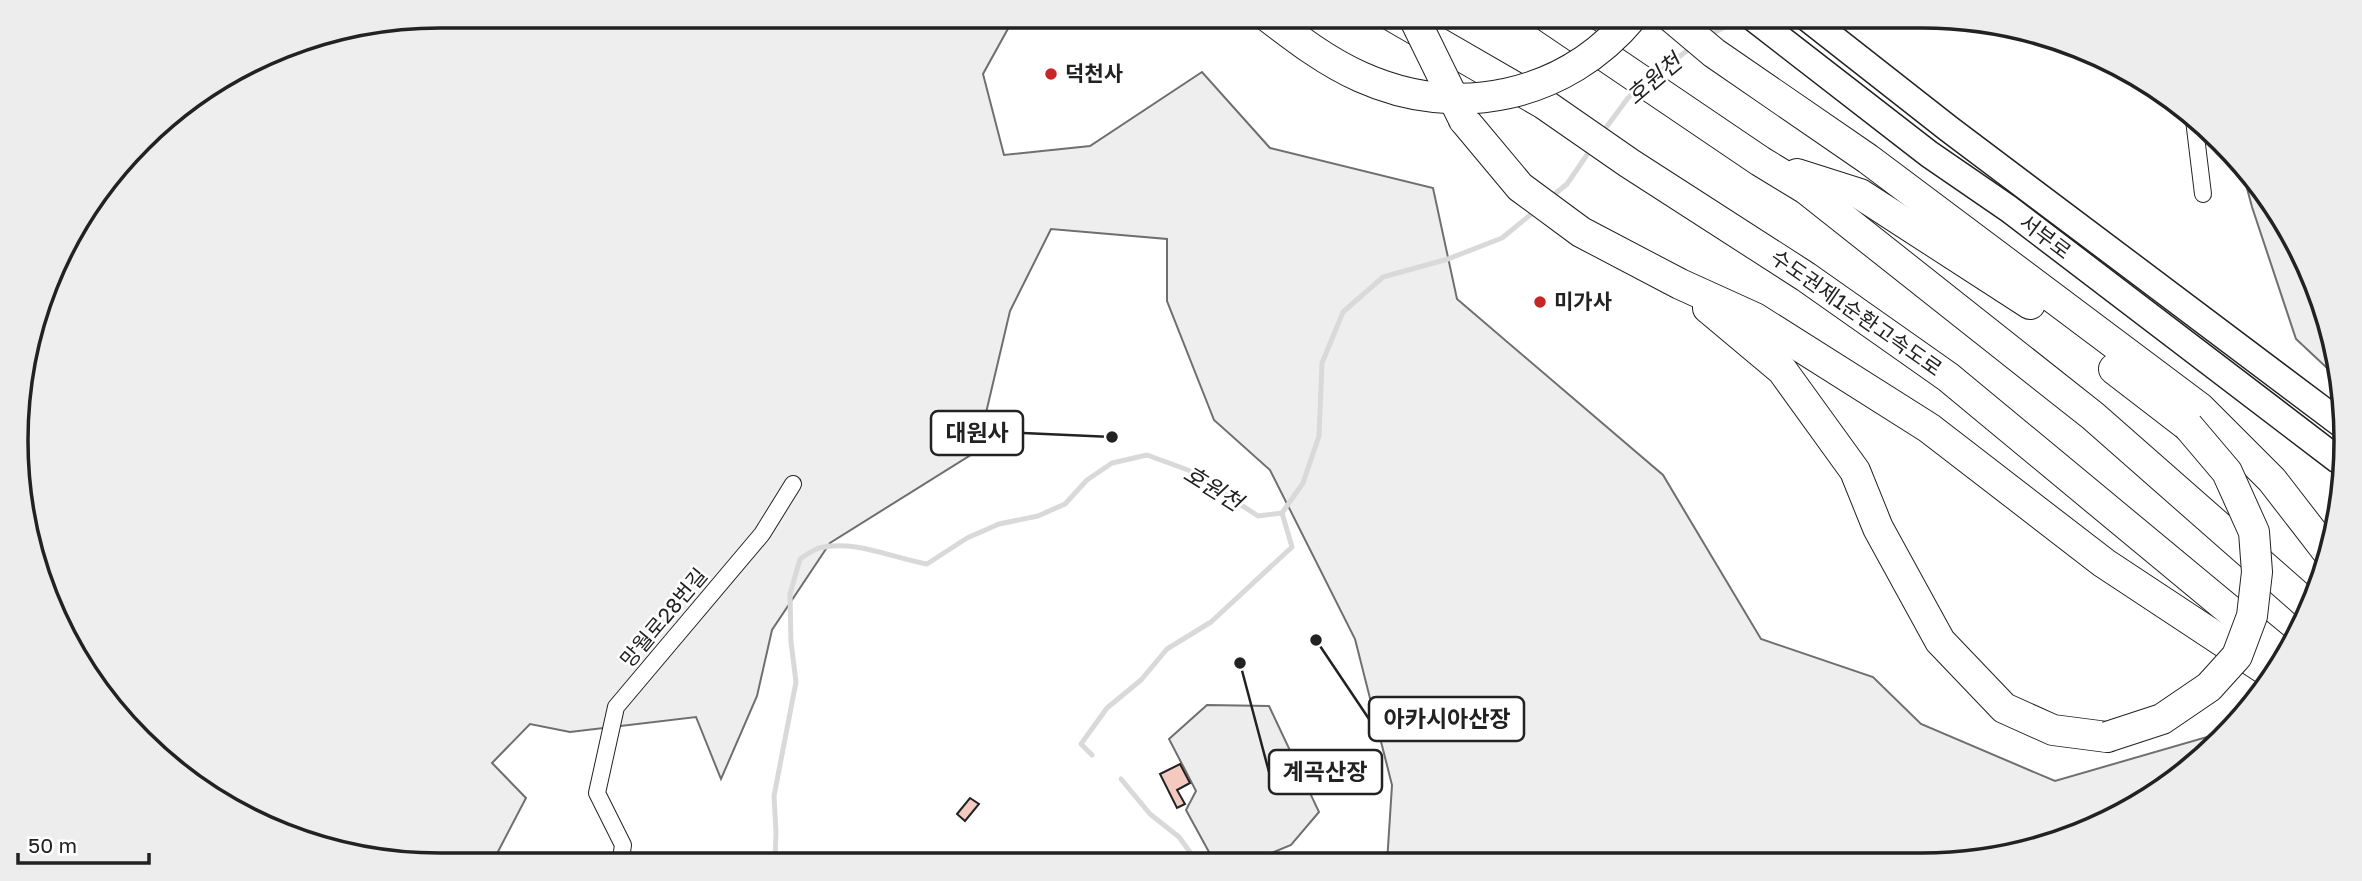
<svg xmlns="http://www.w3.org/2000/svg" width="2362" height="881" font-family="'Golos Text','Noto Sans KR',sans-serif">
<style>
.green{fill:#eee;stroke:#6f6f6f;stroke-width:2}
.parking{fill:#ededed;stroke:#6f6f6f;stroke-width:2}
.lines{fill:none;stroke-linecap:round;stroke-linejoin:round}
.stream{stroke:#d9d9d9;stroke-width:5}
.building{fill:#f3c9c0;stroke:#222;stroke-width:2}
.minor-casing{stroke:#222;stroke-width:18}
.trunk-casing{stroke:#222;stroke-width:29}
.motorway-casing{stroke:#222;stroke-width:32}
.minor{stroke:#fff;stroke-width:16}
.trunk{stroke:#fff;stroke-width:26}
.motorway{stroke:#fff;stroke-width:30}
.motorway-bridge-casing{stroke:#222;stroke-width:32;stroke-linecap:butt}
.motorway-bridge{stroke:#fff;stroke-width:30}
.poi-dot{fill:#c62828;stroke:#fff;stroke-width:2.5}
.labels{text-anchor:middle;stroke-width:5;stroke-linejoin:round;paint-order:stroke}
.poi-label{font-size:21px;font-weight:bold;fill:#222;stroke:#fff;text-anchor:start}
.street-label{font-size:21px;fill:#222;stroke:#fff}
.water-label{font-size:23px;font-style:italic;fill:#222;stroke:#fff}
.rim{fill:none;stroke:#222;stroke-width:3.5}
.leader{fill:none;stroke:#222;stroke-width:2.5}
.callout-dot{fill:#222;stroke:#fff;stroke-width:2.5}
.callout{fill:#fff;stroke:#222;stroke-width:2.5}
.callout-label{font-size:23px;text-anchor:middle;font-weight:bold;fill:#222}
</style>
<rect width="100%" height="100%" fill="#fff"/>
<g class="green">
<polygon points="441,16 1015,16 983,74 1004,155 1090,146 1202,72 1270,148 1433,188 1457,299 1663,475 1761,639 1873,677 1921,724 2055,781 2224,732 2202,760 2109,822 1977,862 1387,863 1392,785 1355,639 1270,470 1214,420 1167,301 1167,239 1051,229 1010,311 977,451 830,543 772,630 757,696 721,779 696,717 570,732 530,724 492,763 526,798 491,865 440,865 330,851 182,778 87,676 24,524 19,385 72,228 161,121 304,38"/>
<polygon points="2244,177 2290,228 2342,382 2296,339 2252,207"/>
</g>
<polygon class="parking" points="1207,705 1269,706 1319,812 1291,845 1247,863 1215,863 1186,810 1196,791 1169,739"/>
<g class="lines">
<g class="stream">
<polyline points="1707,36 1745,17"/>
<polyline points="1654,76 1693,46"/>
<polyline points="1602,133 1628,98 1638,89"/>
<polyline points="1550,198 1567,184 1591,149"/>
<polyline points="1092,755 1081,744 1107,708 1141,680 1167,649 1211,622 1292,547 1282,513"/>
<polyline points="1121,779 1150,814 1179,837 1198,863"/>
<path d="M775,864L776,832L774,796L796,682L791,642L790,594L800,559C806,555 813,550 819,548C854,539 892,558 927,564L967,538L999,524L1038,516L1065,504L1087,480L1112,463L1147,455L1188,470L1258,516L1282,513L1303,483L1319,436L1322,363L1343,312L1383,277L1448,259L1502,238L1535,211"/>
</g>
</g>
<g class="building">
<polygon points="1180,764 1190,783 1177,790 1185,804 1177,808 1160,774"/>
<polygon points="970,798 979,804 965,821 957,814"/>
</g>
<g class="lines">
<defs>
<g id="minor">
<polyline points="2194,120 2203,194"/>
<polyline points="620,865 623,845 597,793 616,707 762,534 793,484"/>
</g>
<g id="trunk">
<polyline points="1751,16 1929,154 2009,209 2338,460"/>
<polyline points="1805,16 1949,129 2340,423"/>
</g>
<g id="motorway">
<polyline points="1392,16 1544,104 1629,163 1806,277 1948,377 2286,657"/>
<polyline points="1546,16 1760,161 1806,189 2093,416 2309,606"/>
<polyline points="1670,16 1714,53 1868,159 2200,408 2272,480 2330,555"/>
<polyline points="1464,120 1520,187 1581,232 1680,284 1755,318 1929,428 2104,563 2272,674"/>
<polyline points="1797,174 1860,194 2030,304"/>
<polyline points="1708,308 1782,370 1855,471 1878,528 1940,641 2004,708 2053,730 2107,737"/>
<polyline points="2114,369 2188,426"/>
</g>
</defs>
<use href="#minor" class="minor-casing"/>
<use href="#trunk" class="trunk-casing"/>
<use href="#motorway" class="motorway-casing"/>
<use href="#minor" class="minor"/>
<use href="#trunk" class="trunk"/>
<use href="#motorway" class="motorway"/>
<defs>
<g id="motorway-bridge">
<path d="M1267,16C1297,39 1327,62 1361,77C1457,120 1565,98 1633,16"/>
<polyline points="1413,16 1464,120"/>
<polyline points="2107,737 2162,719 2209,687 2237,656 2252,616 2257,572 2254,532 2227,472 2188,426"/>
</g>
</defs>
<use href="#motorway-bridge" class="motorway-bridge-casing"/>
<use href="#motorway-bridge" class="motorway-bridge"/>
</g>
<g class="poi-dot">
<circle cx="1051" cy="74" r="7"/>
<circle cx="1540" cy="302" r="7"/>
</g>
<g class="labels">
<g class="poi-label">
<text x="1065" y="81">덕천사</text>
<text x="1554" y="309">미가사</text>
</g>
<g class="street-label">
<text transform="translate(2045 237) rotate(37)" y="7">서부로</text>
<text transform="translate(1856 313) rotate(35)" y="7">수도권제1순환고속도로</text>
<text transform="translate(664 618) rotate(-50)" y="7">망월로28번길</text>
</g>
<g class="water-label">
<text transform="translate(1654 79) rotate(-40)" y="8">호원천</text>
<text transform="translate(1213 488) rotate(32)" y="8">호원천</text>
</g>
</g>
<path d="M0 0H2362V881H0ZM440 28H1922A412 412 0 0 1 2334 440V441A412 412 0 0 1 1922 853H440A412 412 0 0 1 28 441V440A412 412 0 0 1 440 28Z" fill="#ededed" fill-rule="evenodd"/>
<path class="rim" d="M440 28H1922A412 412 0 0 1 2334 440V441A412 412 0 0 1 1922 853H440A412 412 0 0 1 28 441V440A412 412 0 0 1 440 28Z"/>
<path class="leader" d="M1112 437L1023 433M1316 640L1369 719M1240 663L1269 772"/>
<g class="callout-dot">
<circle cx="1112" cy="437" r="7"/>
<circle cx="1316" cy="640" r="7"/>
<circle cx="1240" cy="663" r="7"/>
</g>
<g class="callout">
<rect x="931" y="411" width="92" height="44" rx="7"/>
<rect x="1369" y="697" width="155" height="44" rx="7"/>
<rect x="1269" y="750" width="113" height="44" rx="7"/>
</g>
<g class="callout-label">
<text x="977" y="441">대원사</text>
<text x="1447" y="727">아카시아산장</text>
<text x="1325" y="780">계곡산장</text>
</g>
<path d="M18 853v10h131v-10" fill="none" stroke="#222222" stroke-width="3.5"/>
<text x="28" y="853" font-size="21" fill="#222222" stroke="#ffffff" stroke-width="5" paint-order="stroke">50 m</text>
</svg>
